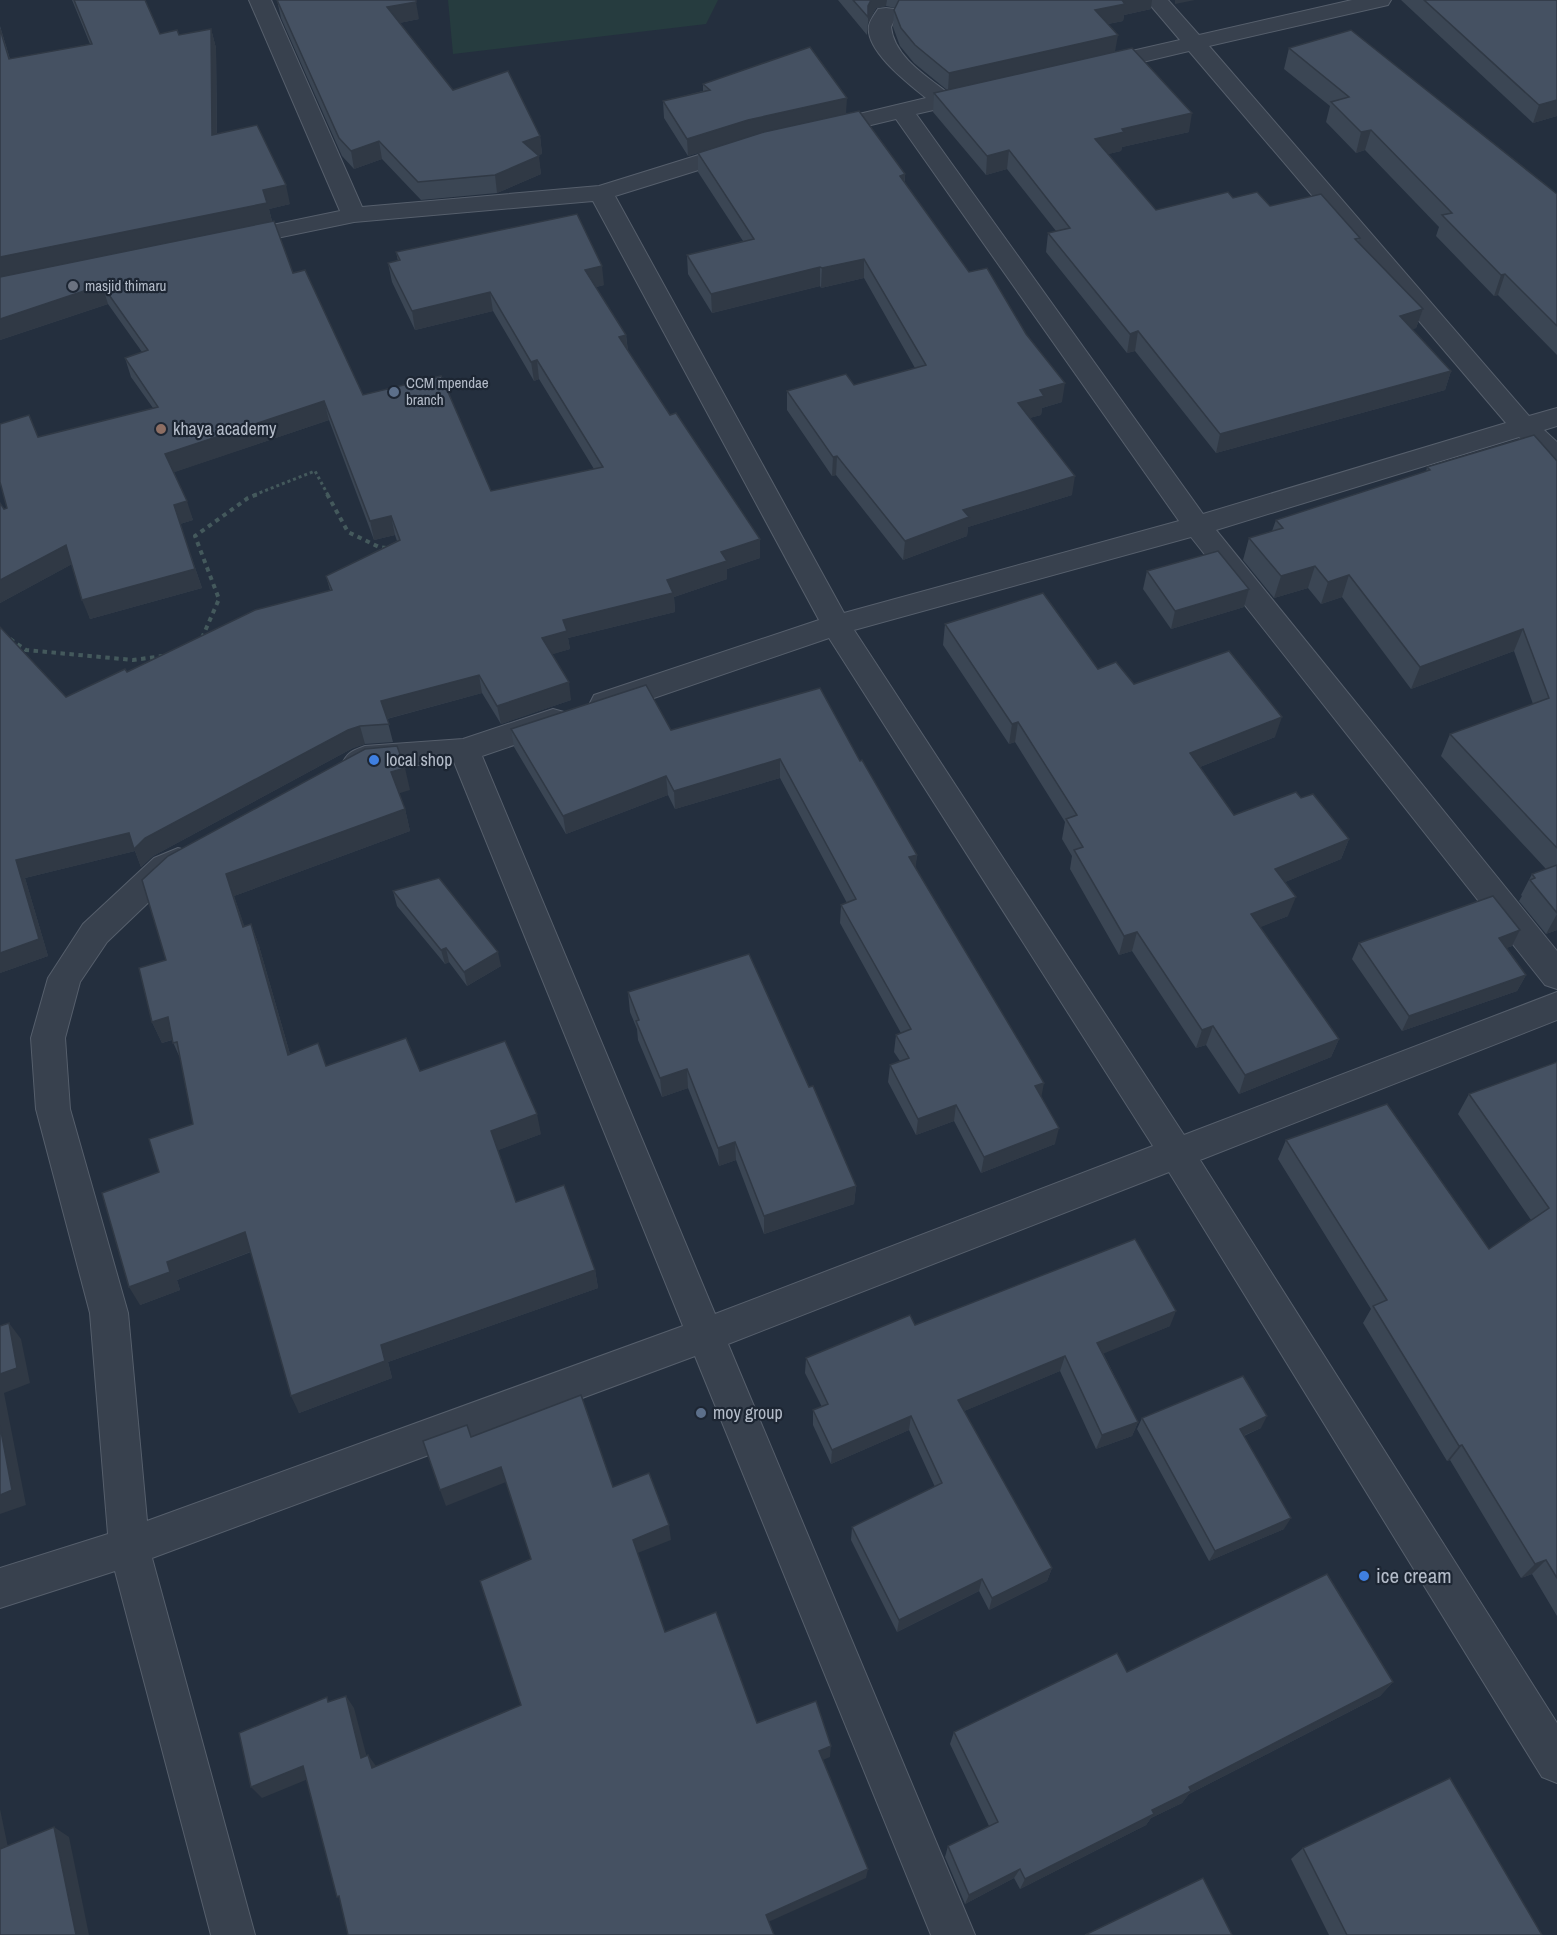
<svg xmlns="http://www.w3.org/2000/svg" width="1557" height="1935" font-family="'Archivo Narrow',sans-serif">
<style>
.green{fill:#263c3f}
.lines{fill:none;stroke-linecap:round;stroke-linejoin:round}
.minor-casing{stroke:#565f6c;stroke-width:2}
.path-far1{stroke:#44595c;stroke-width:3;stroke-dasharray:3 3;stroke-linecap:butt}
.path{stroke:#44595c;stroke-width:4;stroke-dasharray:4.5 4.5;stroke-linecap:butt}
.minor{fill:#38414e;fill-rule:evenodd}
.wall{fill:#3b4654}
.shaded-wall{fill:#303945}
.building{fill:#455162;stroke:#303945;stroke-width:1.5}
.worship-dot{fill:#6b7280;stroke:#1d2633;stroke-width:2}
.service-dot{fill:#5c6f8a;stroke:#1d2633;stroke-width:2}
.education-dot{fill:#8d6e63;stroke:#1d2633;stroke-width:2}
.shop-dot{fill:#3f7fe0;stroke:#1d2633;stroke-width:2}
.labels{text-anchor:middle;stroke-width:4.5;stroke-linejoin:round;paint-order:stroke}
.far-poi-label{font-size:15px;fill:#b4bcc9;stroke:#1d2633;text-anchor:start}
.poi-label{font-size:18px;fill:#b4bcc9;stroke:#1d2633;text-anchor:start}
.near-poi-label{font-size:21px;fill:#b4bcc9;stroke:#1d2633;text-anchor:start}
</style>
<rect width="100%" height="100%" fill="#242f3e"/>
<polygon class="green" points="448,0 718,0 706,24 453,54"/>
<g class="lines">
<defs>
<path id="minor" d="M249,0H271L362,207L599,186L734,144L742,142L750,144L754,149L750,154L615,196L844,613L1179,521L896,119L821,137L813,135L810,130L813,125L926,98C909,84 865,51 869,26C870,20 875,14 878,9L886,8L894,9L897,14L891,27C894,56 926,76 948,93L978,86L986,88L989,93L986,98L916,114L1203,514L1506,423L1189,51L1096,73L1088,71L1085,66L1088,61L1180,40L1146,0H1168L1199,35L1352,0H1391L1388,5L1209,46L1529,416L1557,408V426L1544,430L1557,442V466L1548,463L1519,437L1216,530L1557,951V989L1545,985L1191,537L854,630L1184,1135L1557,992V1020L1200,1160L1557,1723V1783L1542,1777L1169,1172L728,1344L975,1935H931L695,1356L152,1558L255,1935H211L115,1571L0,1608V1568L108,1534L90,1313L36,1109L31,1038L48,978L83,924L154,858L178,848L189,851L194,860L189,869L176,876L107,942L80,982L65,1038L70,1109L128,1313L147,1521L683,1326L454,762L371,769L358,774L347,770L343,762C348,752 354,750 365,746L463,739L553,709L564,712L568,720L564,728L482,756L715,1314L1153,1146L829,638L616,711L605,714L594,711L590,703L594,695L819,620L593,201L354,222L233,247L224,245L221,240L224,235L340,211Z"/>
</defs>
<use href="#minor" class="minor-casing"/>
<polyline class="path-far1" points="254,495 315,471 328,495"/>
<g class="path">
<polyline points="327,494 348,532 379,547 387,548"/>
<polyline points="202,638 219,599 195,536 248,498 258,494"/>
<polyline points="10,639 26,650 133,660 163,656"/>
</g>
<use href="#minor" class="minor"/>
</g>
<g class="wall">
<polygon points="72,0 145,0 160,34 179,35 211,29 216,48 217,134 290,204 269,209 272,221 293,273 363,395 491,491 594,469 539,379 534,381 493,311 415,330 392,282 388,263 398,261 396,252 604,285 596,287 626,335 628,351 760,558 727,569 727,579 674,597 675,612 568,638 570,649 552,654 571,700 501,724 482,693 387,719 393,742 365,744 353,748 153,856 141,867 135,851 25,878 48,956 0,973 0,627 66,697 330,590 326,576 397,541 395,535 374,540 329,420 174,472 193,520 180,524 202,588 90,619 72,564 0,603 0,503 4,509 7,508 38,437 153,408 131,377 125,358 142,352 108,304 0,340 0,26 10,59 90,44"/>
<polygon points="277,0 419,19 399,23 453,90 540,136 542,154 538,155 541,174 497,193 421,200 382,159 354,169 342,156 281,18"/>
<polygon points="838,0 1152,0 1151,9 1124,15 1123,21 1108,24 1115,52 1189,132 1122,147 1121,151 1108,154 1156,210 1233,198 1270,206 1360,238 1358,242 1423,309 1416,328 1412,329 1451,371 1445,390 1216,453 1135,351 1127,353 1046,252 1048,233 1056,231 1007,169 986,175 933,112 934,93 947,90 914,63 900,46 893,27 894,10 895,8 886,6 876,8 868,23 867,35"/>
<polygon points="1401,0 1557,0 1557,116 1533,123"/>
<polygon points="1289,48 1557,194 1557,355 1498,295 1494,296 1436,236 1439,227 1365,150 1356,153 1326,122 1330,106 1284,69"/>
<polygon points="703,84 847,113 905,174 905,183 1062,402 1042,408 1041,415 1029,418 1072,495 968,527 967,536 903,560 836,475 832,476 787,410 787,391 854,385 915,368 864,278 821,288 820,286 712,313 688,274 687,255 743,241 698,172 698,153 750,137 688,156 664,118 663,101 703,91"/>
<polygon points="1557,461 1557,930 1546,934 1519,901 1522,896 1521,895 1532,874 1546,869 1441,756 1450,734 1533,704 1514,651 1411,689 1342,597 1321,604 1308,588 1274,598 1243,560 1249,538 1272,531 1276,520 1426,472 1427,467"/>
<polygon points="1147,571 1249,589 1244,607 1171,629 1143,589"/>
<polygon points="945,624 1098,669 1134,684 1275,737 1200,767 1234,815 1301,798 1349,839 1341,859 1285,882 1288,916 1260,927 1339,1039 1331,1057 1239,1094 1206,1045 1196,1048 1132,951 1119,955 1070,869 1072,856 1062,839 1065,822 1015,742 1009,744 943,645"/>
<polygon points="511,729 671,730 860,761 917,855 915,868 1041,1097 1055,1144 981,1173 954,1121 916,1135 888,1082 890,1065 900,1061 894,1052 896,1035 901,1033 840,923 841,905 847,903 780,778 675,809 668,795 566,834 514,747"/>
<polygon points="410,790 399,793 405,809 410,831 234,896 244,926 251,924 259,946 290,1054 326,1066 420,1071 541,1134 498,1150 516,1202 595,1270 598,1288 388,1362 392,1378 299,1413 251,1252 177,1280 180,1290 140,1305 159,1172 193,1124 180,1058 172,1040 162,1043 152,1022 166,960 168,856"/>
<polygon points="393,891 501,966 467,986 449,962 445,964 397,906"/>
<polygon points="1520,930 1512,946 1506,948 1526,975 1517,991 1402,1031 1352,959 1359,943"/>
<polygon points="628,992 809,1087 856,1186 854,1204 764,1234 736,1160 719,1166 688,1088 662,1097 638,1040 637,1029 630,1012"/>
<polygon points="1557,1062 1557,1616 1532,1574 1521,1578 1450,1460 1447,1461 1363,1323 1371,1309 1278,1159 1286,1140 1489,1249 1531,1220 1458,1114 1469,1094"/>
<polygon points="915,1325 1170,1326 1103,1353 1138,1422 1132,1436 1096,1449 1060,1371 964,1411 1052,1568 1047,1581 989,1610 979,1591 897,1632 851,1540 852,1527 935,1487 909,1430 831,1464 813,1425 813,1410 822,1407 805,1373 806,1358"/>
<polygon points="1142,1418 1261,1428 1244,1436 1284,1529 1209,1561 1137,1429"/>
<polygon points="1127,1672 1393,1682 1380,1696 1189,1794 1182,1803 1151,1818 1146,1825 1020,1889 1014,1878 965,1904 945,1857 948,1846 989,1826 950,1744 954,1732"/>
<polygon points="1303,1848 1542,1935 1329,1935 1291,1859"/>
</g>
<g class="shaded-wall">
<polygon points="871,0 887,0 886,6 876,8 868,23 868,6"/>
<polygon points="1121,0 1152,0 1151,9 1124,15 1123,21 1092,27 1095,10"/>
<polygon points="1175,0 1195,0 1175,4"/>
<polygon points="416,2 419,19 390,25 387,7"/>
<polygon points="211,29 216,48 217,154 212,135"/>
<polygon points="1118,35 1115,52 948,91 949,73"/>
<polygon points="847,98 846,114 748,137 688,156 687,139 748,120"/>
<polygon points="1557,100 1557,116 1533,123 1539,105"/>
<polygon points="1192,113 1189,132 1122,147 1121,151 1092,158 1095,139 1122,129"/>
<polygon points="1371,130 1365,150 1356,153 1361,132"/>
<polygon points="540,136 542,154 525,159 523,142"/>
<polygon points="379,141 382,159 354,169 351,151"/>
<polygon points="1009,150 1007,169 986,175 987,156"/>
<polygon points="539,156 541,174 497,193 495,175"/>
<polygon points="905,174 904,194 900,176"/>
<polygon points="286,185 290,204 269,209 272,222 0,278 0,257"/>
<polygon points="864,259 864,278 821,288 822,268"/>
<polygon points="602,266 604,285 587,289 585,270"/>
<polygon points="820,267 820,286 712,313 711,294"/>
<polygon points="1505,274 1498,295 1494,296 1501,275"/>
<polygon points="102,285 108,304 0,340 0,319"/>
<polygon points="490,292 493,311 415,330 412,311"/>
<polygon points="1423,309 1416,328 1394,335 1400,316"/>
<polygon points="1138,331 1135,351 1127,353 1130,334"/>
<polygon points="626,335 628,354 619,337"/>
<polygon points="537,360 539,379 534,381 531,362"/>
<polygon points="1451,371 1445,390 1216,453 1220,434"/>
<polygon points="1065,383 1062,402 1042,408 1041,415 1015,422 1018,403 1040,390"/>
<polygon points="324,401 329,420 172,473 165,454"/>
<polygon points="837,456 836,475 832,476 833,457"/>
<polygon points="1075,476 1072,495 968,527 967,536 903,560 905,541 963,510"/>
<polygon points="187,501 193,520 180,524 202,588 90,619 82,600 174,505"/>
<polygon points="391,516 395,535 374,540 370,521"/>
<polygon points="760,539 760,558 727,569 727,579 674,597 675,612 568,638 570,649 544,657 542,638 563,620 667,580 721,552"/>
<polygon points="66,545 74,563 0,603 0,580"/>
<polygon points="1315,566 1308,588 1274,598 1281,576"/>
<polygon points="1349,575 1342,597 1321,604 1328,582"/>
<polygon points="1249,589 1244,607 1171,629 1175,611"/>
<polygon points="1523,629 1514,651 1411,689 1420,667"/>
<polygon points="479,675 482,693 386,719 381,701"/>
<polygon points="569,682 571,700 501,724 497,706"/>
<polygon points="1282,717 1275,737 1185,773 1190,753"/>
<polygon points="1018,722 1015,742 1009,744 1012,724"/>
<polygon points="360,726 365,744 353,748 153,856 141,867 135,851 25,878 48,956 0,973 0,953 16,860 129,833 145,838 348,730"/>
<polygon points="780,759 780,778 675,809 674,791"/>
<polygon points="405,768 410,790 397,794 391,772"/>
<polygon points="666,776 668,795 566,834 563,816"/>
<polygon points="405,809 410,831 234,896 252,948 243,927 226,874"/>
<polygon points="1349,839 1341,859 1268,889 1275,869"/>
<polygon points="917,855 915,873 909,857"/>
<polygon points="1296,897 1288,916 1244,934 1251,914"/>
<polygon points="1557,914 1557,930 1546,934"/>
<polygon points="251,924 259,946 296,1075 288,1055"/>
<polygon points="1520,930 1512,946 1490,954 1499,938"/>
<polygon points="1137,932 1132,951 1119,955 1124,936"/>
<polygon points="446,948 449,962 445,964 441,950"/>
<polygon points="498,952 501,966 467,986 464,972"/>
<polygon points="1526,975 1517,991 1402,1031 1409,1016"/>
<polygon points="168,1017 177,1038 162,1043 152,1022"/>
<polygon points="1213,1026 1206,1045 1196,1048 1202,1030"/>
<polygon points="1339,1039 1331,1057 1239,1094 1245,1075"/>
<polygon points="687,1069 688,1088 662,1097 660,1078"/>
<polygon points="1044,1083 1041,1099 1035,1086"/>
<polygon points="956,1105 954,1121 916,1135 918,1119"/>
<polygon points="537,1114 541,1134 496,1151 491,1131"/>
<polygon points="1059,1128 1055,1144 981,1173 984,1157"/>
<polygon points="735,1142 736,1160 719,1166 718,1148"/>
<polygon points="856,1186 854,1204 764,1234 764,1216"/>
<polygon points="245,1232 255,1250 177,1280 180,1290 140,1305 129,1287 167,1262"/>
<polygon points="595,1270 598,1288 388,1362 392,1378 299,1413 291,1396 381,1345"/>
<polygon points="1176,1311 1170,1326 1093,1358 1097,1343"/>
<polygon points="9,1323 21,1339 30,1383 4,1393 26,1505 0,1514 0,1374"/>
<polygon points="1065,1356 1060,1371 955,1415 958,1400"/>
<polygon points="911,1416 909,1430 831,1464 832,1450"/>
<polygon points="1267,1416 1261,1428 1233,1440 1240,1429"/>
<polygon points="1138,1422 1132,1436 1096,1449 1102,1435"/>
<polygon points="1462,1445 1450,1460 1447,1461 1459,1446"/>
<polygon points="501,1467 506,1482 446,1506 440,1490"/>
<polygon points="1291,1518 1284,1529 1209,1561 1215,1551"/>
<polygon points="669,1525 671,1540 635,1554 633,1540"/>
<polygon points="1546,1560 1532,1574 1521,1578 1535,1564"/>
<polygon points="1052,1568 1047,1581 989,1610 992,1598"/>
<polygon points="982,1579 979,1591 897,1632 899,1620"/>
<polygon points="1393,1682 1380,1696 1189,1794 1182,1803 1151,1818 1146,1825 1020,1889 1025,1879 1152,1810 1189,1787"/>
<polygon points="346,1696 354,1708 370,1769 361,1758"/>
<polygon points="831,1746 830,1757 818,1762 819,1751"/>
<polygon points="368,1755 376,1766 372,1768"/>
<polygon points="303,1766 313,1777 262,1798 251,1787"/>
<polygon points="0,1809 11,1862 0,1855"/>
<polygon points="54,1827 69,1837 89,1935 76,1935"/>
<polygon points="868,1869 866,1878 766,1923 766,1915"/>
<polygon points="1020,1869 1014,1878 965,1904 969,1895"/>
</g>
<g class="building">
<polygon points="74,0 145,0 160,34 177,30 179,35 211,29 212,135 257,125 286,185 263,190 267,203 0,257 0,29 9,59 92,44"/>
<polygon points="277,0 416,0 416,2 387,7 453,90 508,71 540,136 523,142 539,156 495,175 418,182 379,141 351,151 339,138"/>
<polygon points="853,0 871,0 868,6 868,17"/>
<polygon points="899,0 1122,0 1125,4 1095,10 1118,35 949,73 915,45 901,28 894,10"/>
<polygon points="1424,0 1557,0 1557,100 1539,105"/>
<polygon points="1351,30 1557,194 1557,326 1505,274 1501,275 1442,215 1452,213 1371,130 1361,132 1331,102 1349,97 1289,48"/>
<polygon points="810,47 847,98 748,120 687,139 663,101 710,90 703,84"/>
<polygon points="1132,48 1192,113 1122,129 1124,132 1095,139 1156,210 1228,192 1233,198 1257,192 1270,206 1321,194 1360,238 1355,239 1423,309 1400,316 1451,371 1220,434 1138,331 1130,334 1048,233 1070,228 1009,150 987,156 934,93"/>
<polygon points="859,111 905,174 900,176 969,272 987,268 1026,334 1065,383 1040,390 1044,396 1018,403 1075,476 963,510 969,517 905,541 837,456 833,457 787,391 846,374 854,385 926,365 864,259 822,268 820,267 711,294 687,255 754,239 698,153 764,132"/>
<polygon points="577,214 602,266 585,270 626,335 619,337 670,415 676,413 760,539 721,552 727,561 667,580 673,593 563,620 567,631 542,638 569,682 497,706 479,675 381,701 389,724 360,726 348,730 145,838 134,849 129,833 16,860 39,939 0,953 0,627 66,697 125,669 127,672 255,610 332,590 326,576 400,540 391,516 370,521 324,401 165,454 187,501 174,505 195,569 82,600 66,545 0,580 0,503 4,509 7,508 0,482 0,424 29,415 38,437 158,407 125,358 148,350 102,285 0,319 0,277 274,221 293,273 305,270 363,395 441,376 491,491 603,467 537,360 531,362 490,292 412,311 388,263 400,260 396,252"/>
<polygon points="1534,435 1557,461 1557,848 1450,734 1549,698 1523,629 1420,667 1349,575 1328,582 1315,566 1281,576 1249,538 1283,528 1276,520 1430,470 1427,467"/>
<polygon points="1218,551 1249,589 1175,611 1147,571"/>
<polygon points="1043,593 1098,669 1116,662 1134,684 1229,651 1282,717 1190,753 1234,815 1296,792 1301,798 1313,794 1349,839 1275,869 1296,897 1251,914 1339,1039 1245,1075 1213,1026 1202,1030 1137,932 1124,936 1074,850 1083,847 1066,819 1077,815 1018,722 1012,724 945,624"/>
<polygon points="646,685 671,730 820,688 860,761 862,760 917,855 909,857 1044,1083 1035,1086 1059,1128 984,1157 956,1105 918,1119 890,1065 909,1058 896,1035 911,1029 841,905 856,899 780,759 674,791 666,776 563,816 511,729"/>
<polygon points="397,746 405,768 391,772 405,809 226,874 243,927 251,924 288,1055 318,1043 326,1066 406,1038 420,1071 505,1041 537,1114 491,1131 516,1202 564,1185 595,1270 381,1345 385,1361 291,1396 245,1232 167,1262 170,1272 129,1287 102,1193 159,1172 149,1139 193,1124 177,1042 173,1043 168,1017 152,1022 139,968 166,960 142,880 168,856 365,749"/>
<polygon points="1557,865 1557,913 1530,880 1535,878 1532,874"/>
<polygon points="439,878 498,952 464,972 446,948 441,950 393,891"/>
<polygon points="1493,896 1520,930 1499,938 1526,975 1409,1016 1359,943"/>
<polygon points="749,954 809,1087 813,1086 856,1186 764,1216 735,1142 718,1148 687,1069 660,1078 636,1021 639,1020 628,992"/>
<polygon points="1557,1062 1557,1578 1546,1560 1535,1564 1462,1445 1459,1446 1373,1306 1387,1300 1286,1140 1387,1104 1489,1249 1549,1208 1469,1094"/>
<polygon points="1135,1239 1176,1311 1097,1343 1138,1422 1102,1435 1065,1356 958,1400 1052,1568 992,1598 982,1579 899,1620 852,1527 942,1483 911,1416 832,1450 813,1410 828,1404 806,1358 910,1315 915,1325"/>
<polygon points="9,1323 17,1368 0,1374 0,1326"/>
<polygon points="1243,1376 1267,1416 1240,1429 1291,1518 1215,1551 1142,1418"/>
<polygon points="581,1395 613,1487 649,1473 669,1525 633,1540 665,1632 716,1612 757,1723 816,1701 831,1746 819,1751 868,1869 766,1915 774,1935 348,1935 339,1896 337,1897 303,1766 251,1787 239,1733 327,1697 328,1702 346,1696 361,1758 368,1755 372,1768 521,1705 480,1581 531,1559 501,1467 440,1490 423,1441 467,1425 471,1437"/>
<polygon points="0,1426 12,1490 0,1495"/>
<polygon points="1327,1574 1393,1682 1189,1787 1191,1791 1152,1810 1154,1814 1025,1879 1020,1869 969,1895 948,1846 998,1822 954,1732 1117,1653 1127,1672"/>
<polygon points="1450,1778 1542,1935 1347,1935 1303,1848"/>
<polygon points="54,1827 76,1935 0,1935 0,1849"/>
<polygon points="1203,1878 1232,1935 1085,1935"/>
</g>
<circle class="worship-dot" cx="73" cy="286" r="6"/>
<g class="service-dot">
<circle cx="394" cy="392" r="6"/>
<circle cx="701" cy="1413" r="6"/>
</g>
<circle class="education-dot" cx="161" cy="429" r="6"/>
<g class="shop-dot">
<circle cx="374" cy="760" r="6"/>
<circle cx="1364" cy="1576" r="6"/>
</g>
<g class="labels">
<g class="far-poi-label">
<text x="85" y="291">masjid thimaru</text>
<text x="406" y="388">CCM mpendae<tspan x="406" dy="17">branch</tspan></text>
</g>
<g class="poi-label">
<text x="173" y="435">khaya academy</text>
<text x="386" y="766">local shop</text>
<text x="713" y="1419">moy group</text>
</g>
<g class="near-poi-label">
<text x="1376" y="1583">ice cream</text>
</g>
</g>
</svg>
